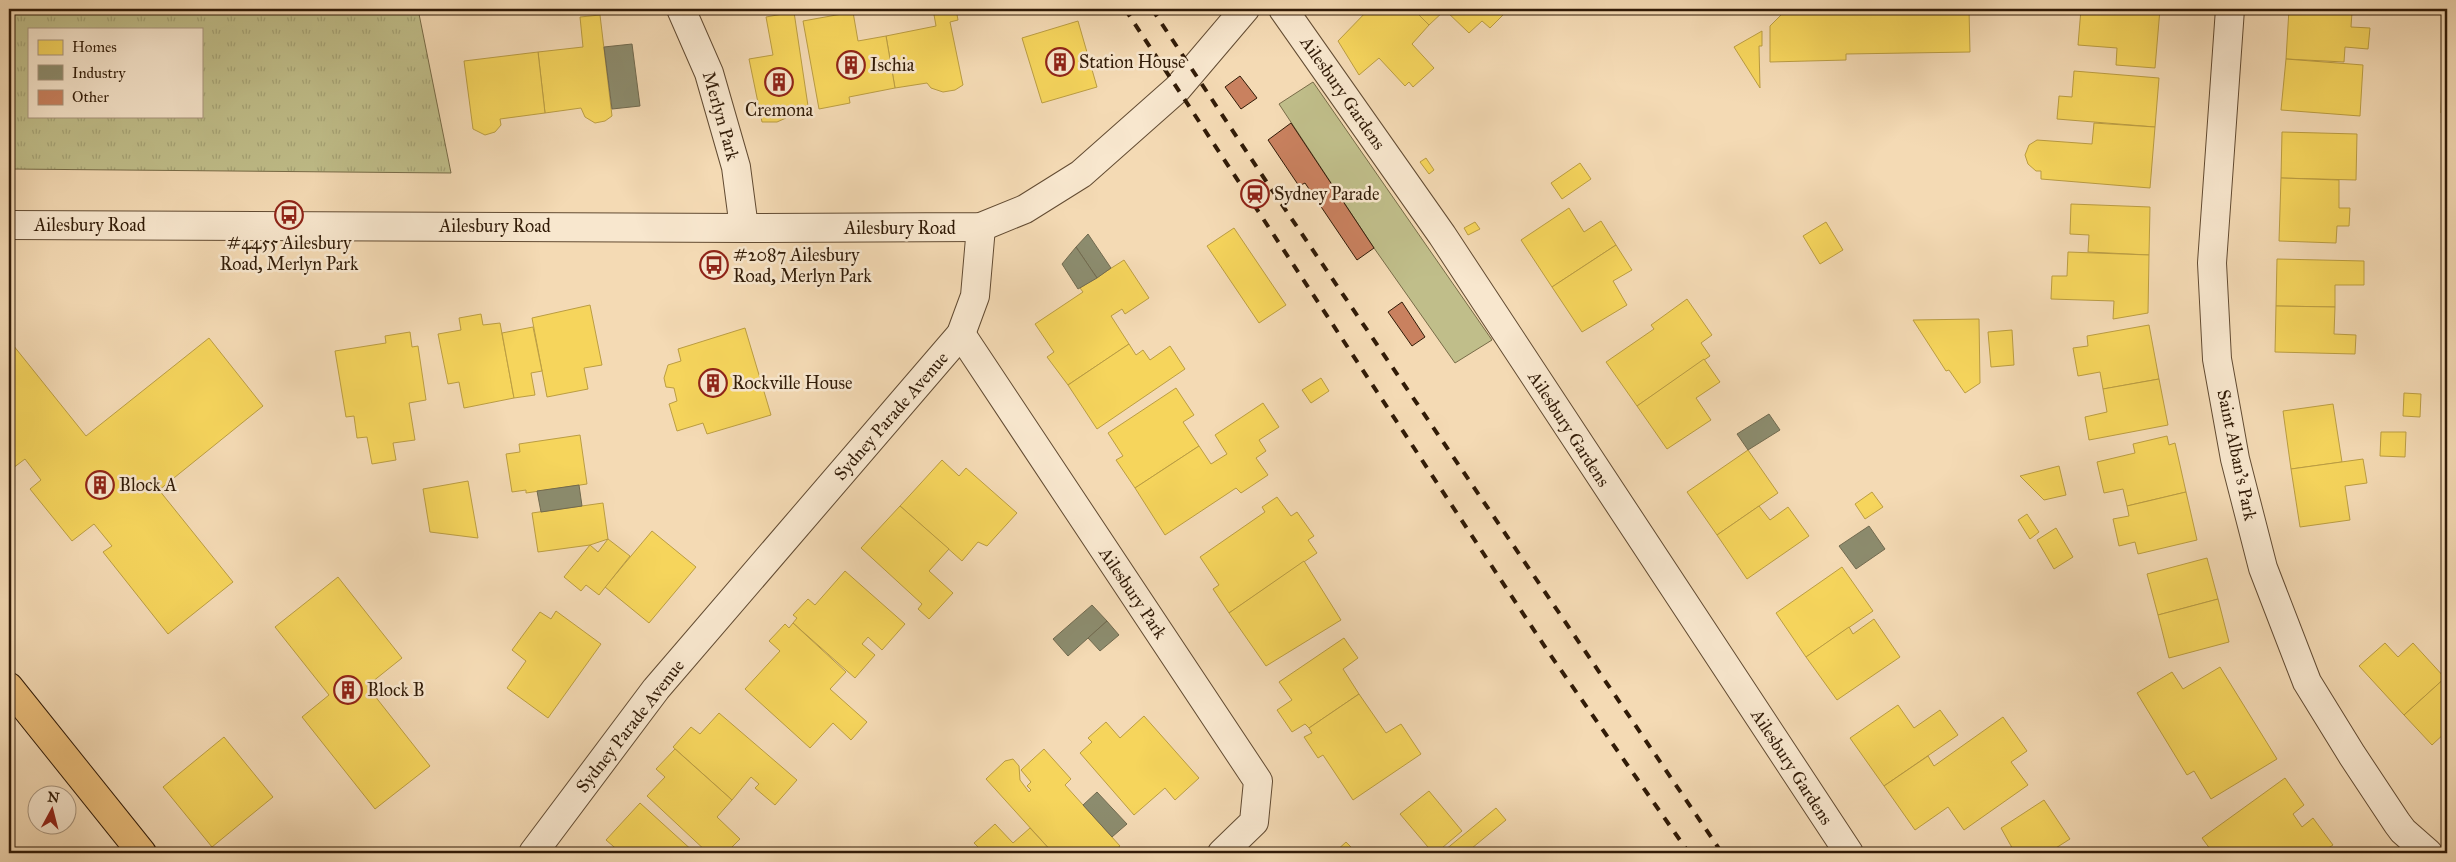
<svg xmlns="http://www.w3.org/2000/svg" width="2456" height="862" font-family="'IM FELL Great Primer',serif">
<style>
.grass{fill:url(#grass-tufts);stroke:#786c48;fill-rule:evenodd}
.garden{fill:#c0be8a;stroke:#786c48}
.homes{fill:#f6d55c;stroke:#bb9d42}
.industry{fill:#8c8c6e;stroke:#716a4f}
.building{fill:#c9815f;stroke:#311b07}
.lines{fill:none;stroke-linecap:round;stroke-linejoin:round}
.minor-casing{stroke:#624b32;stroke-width:30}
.major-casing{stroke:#311b07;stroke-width:30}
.minor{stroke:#f8e7ce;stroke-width:28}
.major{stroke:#eabd7a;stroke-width:28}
.rail{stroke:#311b07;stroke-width:4;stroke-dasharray:9 9;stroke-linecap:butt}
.labels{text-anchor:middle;stroke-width:5;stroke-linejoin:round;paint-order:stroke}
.poi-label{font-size:18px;fill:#311b07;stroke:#f8e7ce;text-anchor:start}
.street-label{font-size:18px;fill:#311b07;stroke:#f8e7ce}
</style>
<defs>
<pattern id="grass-tufts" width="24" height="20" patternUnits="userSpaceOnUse" patternTransform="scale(1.25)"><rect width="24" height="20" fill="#c0be8a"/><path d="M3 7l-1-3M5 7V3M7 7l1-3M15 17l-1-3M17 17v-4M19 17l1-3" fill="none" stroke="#a5a376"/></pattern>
</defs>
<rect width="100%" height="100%" fill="#f4dab4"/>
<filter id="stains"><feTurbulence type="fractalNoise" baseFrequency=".004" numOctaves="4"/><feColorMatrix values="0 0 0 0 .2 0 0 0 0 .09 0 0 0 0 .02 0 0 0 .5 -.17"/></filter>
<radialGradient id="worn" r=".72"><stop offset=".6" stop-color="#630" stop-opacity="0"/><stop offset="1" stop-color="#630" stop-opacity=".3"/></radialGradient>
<path class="grass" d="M9,9H418L451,173L9,169ZM29,29H201V116H29Z"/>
<polygon class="garden" points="1313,82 1492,340 1455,363 1374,248 1279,104"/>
<g class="homes">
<polygon points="933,9 956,9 958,20 950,22 963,85 955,90 943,92 931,88 927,83 895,88 886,36 936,26"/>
<polygon points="1369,9 1413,9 1429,25 1412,44 1434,68 1413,87 1409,82 1405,86 1379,58 1359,75 1338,41"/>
<polygon points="1413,9 1509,9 1490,28 1482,21 1469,33 1445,10 1429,25"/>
<polygon points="1787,9 1969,9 1970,52 1846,54 1846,60 1770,62 1770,26"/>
<polygon points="2081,9 2160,9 2155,68 2116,65 2117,48 2078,45"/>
<polygon points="2289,9 2352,12 2351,27 2370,28 2368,49 2345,47 2344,62 2286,59"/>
<polygon points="794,12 808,106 783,111 786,118 777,122 762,122 749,59 773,55 766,17"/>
<polygon points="853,12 858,41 886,36 895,88 849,97 850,103 819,109 803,21"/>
<polygon points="600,15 612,116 605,121 595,123 585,117 581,108 545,113 538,52 583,47 580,17"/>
<polygon points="1078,21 1097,87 1042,103 1022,38"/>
<polygon points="1762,31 1762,46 1759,46 1760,88 1734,47"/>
<polygon points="538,52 545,113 500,119 501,125 495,132 485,135 473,129 464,61"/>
<polygon points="2286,59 2363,65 2360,116 2281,110"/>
<polygon points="2074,71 2159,78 2155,127 2057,119 2059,96 2072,97"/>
<polygon points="2442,72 2447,72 2447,113 2441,113"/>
<polygon points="2094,123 2155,127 2150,188 2041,179 2041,171 2036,171 2028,164 2025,155 2029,145 2037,140 2092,144"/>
<polygon points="2282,132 2357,134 2356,180 2281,178"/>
<polygon points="1426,158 1434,170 1429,174 1420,162"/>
<polygon points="1580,163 1591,179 1562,199 1551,183"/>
<polygon points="2281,178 2339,180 2339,208 2350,208 2349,226 2337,226 2336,243 2279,241"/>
<polygon points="2071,204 2150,207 2149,255 2088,252 2089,235 2070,234"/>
<polygon points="1569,208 1584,232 1601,221 1616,245 1552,287 1521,240"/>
<polygon points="1475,222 1480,229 1468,235 1464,228"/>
<polygon points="1826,222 1843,250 1820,264 1803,236"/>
<polygon points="1234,228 1286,305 1259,323 1207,246"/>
<polygon points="1616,245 1632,270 1613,281 1627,305 1582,332 1552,287"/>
<polygon points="2068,252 2149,255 2148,313 2113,319 2114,301 2051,299 2052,276 2067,276"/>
<polygon points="2277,259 2364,261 2364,285 2335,285 2335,307 2276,306"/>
<polygon points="1124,260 1149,298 1125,314 1122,309 1111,316 1129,344 1068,385 1047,357 1054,352 1035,324 1083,292 1080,288"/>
<polygon points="1687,299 1712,335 1701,343 1710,356 1637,406 1606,362 1654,329 1651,325"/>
<polygon points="590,305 602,365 584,368 588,389 547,397 532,318"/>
<polygon points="2276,306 2335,307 2334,334 2356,335 2355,354 2275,352"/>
<polygon points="481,314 483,325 500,323 514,398 464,408 459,382 448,384 438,334 461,330 459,318"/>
<polygon points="1979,319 1980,383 1965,393 1949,370 1946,371 1913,320"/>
<polygon points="2149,325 2159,379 2103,389 2100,372 2078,376 2073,348 2088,346 2087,336"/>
<polygon points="533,327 542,371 531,373 535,395 514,398 502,333"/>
<polygon points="745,328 771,415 707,434 703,423 677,431 669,404 677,401 674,388 666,387 664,378 668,365 681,361 678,349"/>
<polygon points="2012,330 2014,365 1991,367 1988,332"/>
<polygon points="410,332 412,347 418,346 426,400 409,403 415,440 393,443 396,460 372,464 367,437 357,438 354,416 346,417 335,351 386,343 385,336"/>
<polygon points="209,338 263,406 159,490 233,582 168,634 103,552 112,546 94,524 72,541 30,489 41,480 25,459 13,468 9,463 9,349 13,345 86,436"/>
<polygon points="1129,344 1136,355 1143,350 1150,360 1170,346 1185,369 1097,429 1068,385"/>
<polygon points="1704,359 1720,382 1696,398 1711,420 1667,449 1637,406"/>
<polygon points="1321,378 1329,391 1311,403 1302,390"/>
<polygon points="2159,379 2168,425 2089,440 2085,417 2107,412 2103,389"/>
<polygon points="1176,388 1194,415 1183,422 1199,446 1135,488 1116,460 1123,456 1108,433"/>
<polygon points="2404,393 2421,394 2420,417 2403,416"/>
<polygon points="1263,403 1279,427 1259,440 1266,451 1256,458 1268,475 1241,493 1236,488 1165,535 1135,488 1199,446 1211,464 1227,454 1215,435"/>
<polygon points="2333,404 2342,462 2291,469 2283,411"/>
<polygon points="2381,432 2406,432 2405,457 2380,456"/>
<polygon points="580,435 587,484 526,493 526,490 512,492 506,454 520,452 519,444"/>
<polygon points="2167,436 2169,445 2175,443 2186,492 2127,506 2123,489 2104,493 2097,462 2135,453 2133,444"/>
<polygon points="1748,450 1778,493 1717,535 1687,492"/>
<polygon points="2363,459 2367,483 2345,486 2350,520 2300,527 2291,469"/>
<polygon points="942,460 959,476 966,468 1017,513 987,546 978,542 962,561 900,506"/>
<polygon points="2059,466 2066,495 2044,500 2020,476"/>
<polygon points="468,481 478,538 430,532 423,489"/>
<polygon points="1872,492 1883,507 1865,519 1855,504"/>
<polygon points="2186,492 2197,540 2138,554 2135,542 2119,546 2113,519 2129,516 2127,506"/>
<polygon points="1277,497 1291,516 1297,512 1314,536 1308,540 1317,553 1229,613 1213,589 1219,585 1200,557 1265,512 1262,507"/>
<polygon points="603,503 608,539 590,545 538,552 532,513"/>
<polygon points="900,506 949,549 929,571 953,593 929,619 918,609 922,604 861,548"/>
<polygon points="1759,506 1770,520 1788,507 1809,536 1747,579 1717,535"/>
<polygon points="2027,514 2039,532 2030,539 2018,520"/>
<polygon points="2056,528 2073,557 2054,569 2037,540"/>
<polygon points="652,531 696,567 649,623 605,587"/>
<polygon points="608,539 630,556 599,595 586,585 581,591 564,577 590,545 598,552"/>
<polygon points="2207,558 2218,599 2158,615 2147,574"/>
<polygon points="1304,561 1341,620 1266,666 1229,613"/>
<polygon points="1842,567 1873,611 1806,657 1776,613"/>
<polygon points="845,571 905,624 882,650 868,637 862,644 875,655 855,678 793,623 797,618 793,615 808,599 815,605"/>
<polygon points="338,577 402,658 367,686 430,766 375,809 302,717 329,695 275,627"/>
<polygon points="2218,599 2229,642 2169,658 2158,615"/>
<polygon points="556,611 601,644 548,718 507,688 526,661 512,650 540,612 551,619"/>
<polygon points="1874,619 1900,657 1837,700 1806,657 1849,627 1853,634"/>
<polygon points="793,623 846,672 830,689 867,722 851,740 833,723 810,748 745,689 780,651 769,641 785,624 789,628"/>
<polygon points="1344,638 1358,658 1343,669 1359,694 1309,728 1305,724 1292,732 1277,710 1292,700 1279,682"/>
<polygon points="2385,643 2398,657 2413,643 2445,678 2404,715 2359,666"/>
<polygon points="2220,667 2277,759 2211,799 2194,771 2187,775 2137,693 2172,672 2183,689"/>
<polygon points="2447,676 2447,731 2432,745 2404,715"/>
<polygon points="1359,694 1386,733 1401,724 1421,754 1353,800 1323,755 1318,758 1304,737 1312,733 1309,728"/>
<polygon points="1898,705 1914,728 1940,710 1958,735 1884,786 1850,738"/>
<polygon points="719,713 797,780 775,805 755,788 759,784 751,777 732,800 673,747 691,727 700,734"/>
<polygon points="1144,716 1199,778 1175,800 1165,788 1134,815 1080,753 1092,742 1088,738 1106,722 1120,738"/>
<polygon points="2003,717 2027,751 2011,762 2028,785 1964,830 1948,807 1915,830 1884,786 1928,756 1934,766"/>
<polygon points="224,737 273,797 212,847 163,787"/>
<polygon points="675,749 732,800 717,817 740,839 726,853 708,853 647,796 665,777 656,769"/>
<polygon points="1044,749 1071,779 1065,785 1120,846 1111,853 1053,853 986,779 1005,761 1013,759 1019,766 1020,780 1029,792 1031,790 1027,786 1031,782 1021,770"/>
<polygon points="2285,778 2304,805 2293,814 2302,827 2313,818 2333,845 2321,853 2213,853 2202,838"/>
<polygon points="1429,791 1462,831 1436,853 1433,853 1400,814"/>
<polygon points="2044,800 2070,839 2048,853 2015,853 2001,828"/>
<polygon points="640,803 695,853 621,853 606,840"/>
<polygon points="1496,808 1506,820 1466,853 1449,853 1445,850"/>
<polygon points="995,824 1013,843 1030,828 1053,853 984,853 974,843"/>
<polygon points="1346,842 1357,853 1334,853"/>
</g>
<g class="industry">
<polygon points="632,44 640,106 612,109 604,47"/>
<polygon points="1088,234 1111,268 1097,278 1076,247"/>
<polygon points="1076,247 1097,278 1078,289 1062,264"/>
<polygon points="1769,414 1780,430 1748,450 1737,434"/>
<polygon points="579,485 582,506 541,512 537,491"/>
<polygon points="1869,526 1885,549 1856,569 1839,546"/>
<polygon points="1092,605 1107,621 1068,656 1053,639"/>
<polygon points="1107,621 1119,635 1100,651 1088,638"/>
<polygon points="1097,792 1127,824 1112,837 1083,805"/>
</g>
<g class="building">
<polygon points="1240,76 1257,98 1241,109 1225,87"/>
<polygon points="1291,123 1374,248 1357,260 1305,183 1299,186 1268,140"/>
<polygon points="1402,302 1425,337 1412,346 1388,312"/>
</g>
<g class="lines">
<defs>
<g id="minor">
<polyline points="681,9 709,73 736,167 744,228"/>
<polyline points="1283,9 1442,235 1849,853"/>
<polyline points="2230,9 2212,263 2217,359 2235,459 2263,568 2307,682 2352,755 2397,823 2403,831 2428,853"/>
<polyline points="9,225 744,228 981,227 1025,209 1081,174 1177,89 1245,9"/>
<polyline points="961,334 1258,781 1254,822 1222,853"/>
<polyline points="533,853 656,689 961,334 975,296 981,227"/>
</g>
<polyline id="major" points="9,687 142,853"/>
</defs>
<use href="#minor" class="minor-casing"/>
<use href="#major" class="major-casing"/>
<use href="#minor" class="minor"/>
<use href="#major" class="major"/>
<g class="rail">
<polyline points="1125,9 1549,653 1689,853"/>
<polyline points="1152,9 1268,184 1722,853"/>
</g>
</g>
<defs>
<symbol id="building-ring" viewBox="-11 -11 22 22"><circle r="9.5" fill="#f8e7ce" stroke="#8f2418" stroke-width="1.5"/><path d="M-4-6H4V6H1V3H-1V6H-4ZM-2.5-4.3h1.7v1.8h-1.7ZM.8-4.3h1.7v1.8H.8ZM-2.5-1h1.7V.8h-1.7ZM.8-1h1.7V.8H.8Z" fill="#8f2418"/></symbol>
<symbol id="station-ring" viewBox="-11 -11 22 22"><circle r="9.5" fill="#f8e7ce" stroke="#8f2418" stroke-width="1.5"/><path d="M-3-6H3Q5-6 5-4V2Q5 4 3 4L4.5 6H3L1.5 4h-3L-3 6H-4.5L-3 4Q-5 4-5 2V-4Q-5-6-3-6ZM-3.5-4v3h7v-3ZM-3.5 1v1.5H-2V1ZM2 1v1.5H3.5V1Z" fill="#8f2418"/></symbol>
<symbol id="bus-ring" viewBox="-11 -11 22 22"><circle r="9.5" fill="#f8e7ce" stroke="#8f2418" stroke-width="1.5"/><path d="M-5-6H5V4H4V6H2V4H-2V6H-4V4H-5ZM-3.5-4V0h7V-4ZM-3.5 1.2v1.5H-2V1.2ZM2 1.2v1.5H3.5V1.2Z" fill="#8f2418"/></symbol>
</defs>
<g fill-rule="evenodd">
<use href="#building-ring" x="1044" y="46" width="32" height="32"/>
<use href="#building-ring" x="835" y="49" width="32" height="32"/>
<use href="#building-ring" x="763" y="66" width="32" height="32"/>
<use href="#station-ring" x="1239" y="178" width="32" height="32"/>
<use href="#bus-ring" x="273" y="199" width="32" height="32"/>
<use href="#bus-ring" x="698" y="249" width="32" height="32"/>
<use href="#building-ring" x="697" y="367" width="32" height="32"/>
<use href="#building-ring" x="84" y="469" width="32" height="32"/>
<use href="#building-ring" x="332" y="674" width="32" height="32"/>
</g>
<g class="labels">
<g class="poi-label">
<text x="1079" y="68">Station House</text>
<text x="870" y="71">Ischia</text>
<text x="779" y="116" text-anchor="middle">Cremona</text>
<text x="1274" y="200">Sydney Parade</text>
<text x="289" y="249" text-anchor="middle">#4455 Ailesbury<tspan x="289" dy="21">Road, Merlyn Park</tspan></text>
<text x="733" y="261">#2087 Ailesbury<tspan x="733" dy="21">Road, Merlyn Park</tspan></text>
<text x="732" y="389">Rockville House</text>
<text x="119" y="491">Block A</text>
<text x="367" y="696">Block B</text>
</g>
<g class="street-label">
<text transform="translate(1343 93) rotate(55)" y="6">Ailesbury Gardens</text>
<text transform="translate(721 116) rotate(74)" y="6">Merlyn Park</text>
<text x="90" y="231">Ailesbury Road</text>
<text x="495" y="232">Ailesbury Road</text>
<text x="900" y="234">Ailesbury Road</text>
<text transform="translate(891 416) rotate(-49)" y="6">Sydney Parade Avenue</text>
<text transform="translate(1569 429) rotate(57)" y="6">Ailesbury Gardens</text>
<text transform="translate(2237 455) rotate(78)" y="6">Saint Alban's Park</text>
<text transform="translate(1133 593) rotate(56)" y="6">Ailesbury Park</text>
<text transform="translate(630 726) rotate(-52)" y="6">Sydney Parade Avenue</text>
<text transform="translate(1792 767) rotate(57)" y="6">Ailesbury Gardens</text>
</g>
</g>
<rect width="2456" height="862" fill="none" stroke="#f4dab4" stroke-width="30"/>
<rect x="10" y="10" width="2436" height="842" fill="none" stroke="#311b07" stroke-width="2.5"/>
<rect x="15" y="15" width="2426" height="832" fill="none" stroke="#311b07"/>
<rect x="28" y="28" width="175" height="90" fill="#f8e7ce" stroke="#a8957e"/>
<rect x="38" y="40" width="25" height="15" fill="#f6d55c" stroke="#a8957e"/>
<text x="72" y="52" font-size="15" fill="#311b07">Homes</text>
<rect x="38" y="65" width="25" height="15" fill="#8c8c6e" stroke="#a8957e"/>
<text x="72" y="78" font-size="15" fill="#311b07">Industry</text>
<rect x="38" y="90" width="25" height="15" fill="#c9815f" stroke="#a8957e"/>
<text x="72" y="102" font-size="15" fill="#311b07">Other</text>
<g transform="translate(52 810) rotate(7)"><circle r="24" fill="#f8e7ce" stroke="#a8957e"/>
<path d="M0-4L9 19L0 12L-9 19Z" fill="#8f2418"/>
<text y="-8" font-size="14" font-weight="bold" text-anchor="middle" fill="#311b07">N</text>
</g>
<rect width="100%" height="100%" filter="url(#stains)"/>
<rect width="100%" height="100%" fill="url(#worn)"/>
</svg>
